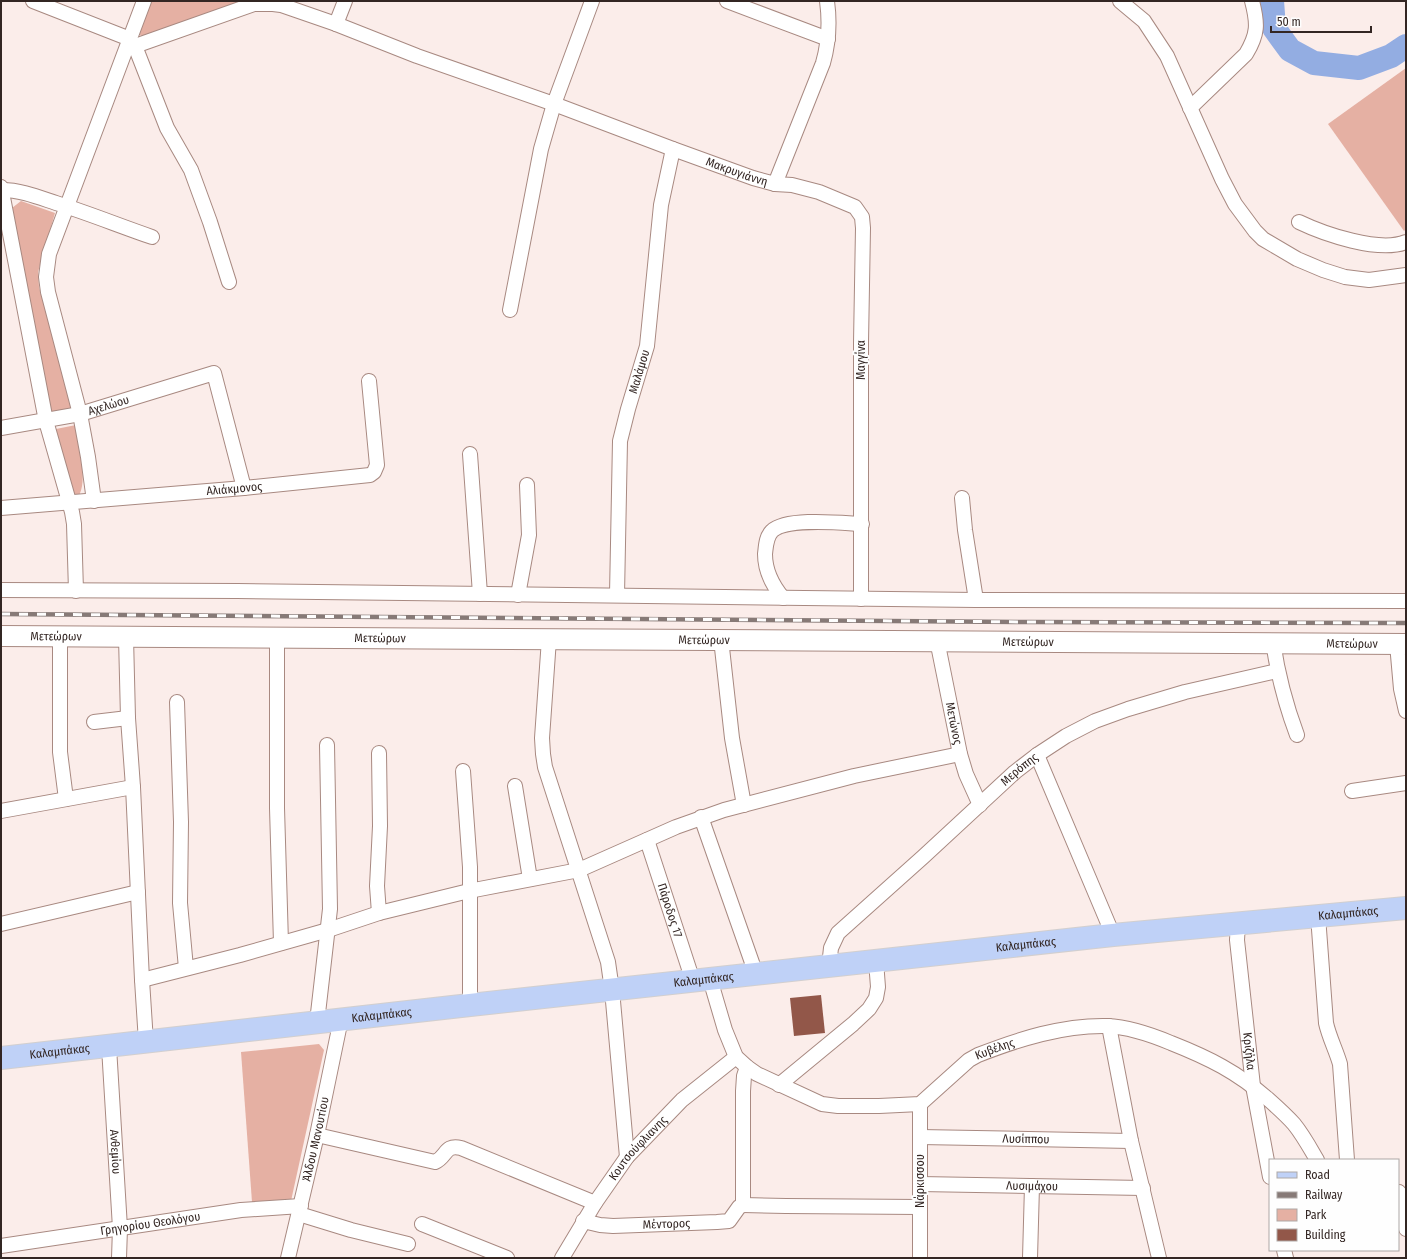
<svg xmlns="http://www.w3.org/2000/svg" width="1407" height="1259" font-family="'Fira Sans Condensed',sans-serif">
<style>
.green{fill:#e5b0a3}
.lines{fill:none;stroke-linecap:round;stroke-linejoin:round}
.river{stroke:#93ade2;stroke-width:24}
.building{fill:#925749}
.street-casing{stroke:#a88981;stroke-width:16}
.secondary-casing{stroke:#a88981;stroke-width:22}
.primary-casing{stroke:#d2cfcf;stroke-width:24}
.street{stroke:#fff;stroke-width:14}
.secondary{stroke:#fff;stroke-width:20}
.primary{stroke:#bfd1f7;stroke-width:22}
.rail-casing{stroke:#877a77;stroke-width:4.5}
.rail{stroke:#fefefe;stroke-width:3;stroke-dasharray:9;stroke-linecap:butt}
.labels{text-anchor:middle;stroke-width:4;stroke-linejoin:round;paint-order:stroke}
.street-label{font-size:12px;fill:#332623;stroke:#fefefe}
</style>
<rect width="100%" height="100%" fill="#fbedea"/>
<g class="green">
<polygon points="149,1 242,1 142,36 137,34"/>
<polygon points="1406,68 1406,229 1404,231 1328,124"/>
<polygon points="21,201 55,213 38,272 39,287 72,409 50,415 12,208"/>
<path d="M76,425C78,443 89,482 78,497L75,498L56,429Z"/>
<polygon points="319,1044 324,1050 291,1201 252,1202 241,1052"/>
</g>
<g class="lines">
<polyline class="river" points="1272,1 1274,28 1290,50 1314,63 1359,68 1391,56 1406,46"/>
</g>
<polygon class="building" points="821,995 825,1033 794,1036 790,998"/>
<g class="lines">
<defs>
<g id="street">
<polyline points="33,1 130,39"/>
<polyline points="727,1 828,39"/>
<polyline points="1120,1 1144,21 1167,56 1222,179 1235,204 1255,231 1263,239 1297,259 1323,270 1345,277 1369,280 1406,275"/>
<polyline points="336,24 345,1"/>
<path id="s1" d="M128,44L135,46L254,4H273L281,5L336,24L417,56L554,104L673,149L753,178L775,184L792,185L819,192L855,207L862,217L863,228L861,343V599"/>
<polyline points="135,46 167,128 191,170 210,222 229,282"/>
<path d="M1190,108L1246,54C1258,34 1258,24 1252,1"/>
<path d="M775,184L823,63C829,42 830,23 827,1"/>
<polyline points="1,187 46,421 72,512 74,524 76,591"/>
<path d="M2,190C21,190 38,197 56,203C88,213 120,226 152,237"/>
<path d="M1299,222C1324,234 1379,253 1406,242"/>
<polyline points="510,310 541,149 554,104 592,1"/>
<path id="s2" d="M1,428L80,414L214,373L244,488"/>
<polyline points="470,454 480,594"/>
<polyline points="962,498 965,530 976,600"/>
<polyline points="94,501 88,457 80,414 48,292 46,277 49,254 144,1"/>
<path id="s3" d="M1,508L244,488L370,475L374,472L377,465L369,381"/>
<polyline points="1,590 237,591 976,600 1406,601"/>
<polyline points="518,595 529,535 527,485"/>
<path id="s4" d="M617,595L620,441L628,409L647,346L661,205L673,149"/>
<path d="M783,598C773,586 765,570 765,554C766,546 766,537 772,531C787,517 842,523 862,524"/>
<polyline points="60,636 60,752 66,799"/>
<polyline points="126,637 128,718 133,787 142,980 146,1042"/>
<polyline points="277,637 277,808 281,943"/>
<polyline points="549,639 542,738 543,754 545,767 608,962 612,990 627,1157"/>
<polyline points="721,639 732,738 744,805"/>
<path id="s5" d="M937,640L960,754L966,774L980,805"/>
<path d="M1273,642C1278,676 1285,703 1297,735"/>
<polyline points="1397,644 1401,689 1406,711"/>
<polyline points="177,702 181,822 180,903 186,968"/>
<polyline points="94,722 128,718"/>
<polyline points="1037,755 1113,935"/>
<polyline points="463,771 470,867 470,1005"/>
<polyline points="515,786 530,879"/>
<polyline points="1352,791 1406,783"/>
<polyline points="1,811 133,787"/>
<polyline points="701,817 756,974"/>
<path id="s6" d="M647,840L693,981"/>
<polyline points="379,913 377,886 380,826 379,753"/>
<path d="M1318,916L1326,1023C1329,1037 1336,1050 1340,1064L1347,1160"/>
<polyline points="1,924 138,892"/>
<path id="s7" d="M1238,924L1237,940L1253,1086L1270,1177"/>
<path id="s8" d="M829,966L831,948L838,933L923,857L1015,772L1037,755L1066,736L1095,721L1128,709L1185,692L1277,671"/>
<path id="s9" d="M710,979L725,1030L736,1057L747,1067L757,1074L822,1104L838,1106H879L920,1104L969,1060L978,1055C1019,1039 1063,1025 1107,1026C1129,1027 1152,1035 1171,1043C1209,1058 1237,1072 1268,1099C1277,1107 1286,1115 1294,1124C1303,1135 1310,1148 1317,1160"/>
<polyline points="142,980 240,955 328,930 379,913 469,891 579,870 676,827 724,810 854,776 960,754"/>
<polyline points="317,1022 330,909 327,745"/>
<polyline points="1109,1026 1131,1141 1159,1258"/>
<path id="s10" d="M109,1047L120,1228L119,1258"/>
<polyline points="779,1085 853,1024 869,1009 876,998 878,987 876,961"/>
<polyline points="920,1104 920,1258"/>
<path d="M317,1135L435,1162C447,1157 444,1144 461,1148L595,1203"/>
<path id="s11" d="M920,1137L1131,1141"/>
<path id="s12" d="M920,1184L1143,1188"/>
<polyline points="1399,1192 1406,1229"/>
<polyline points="743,1205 786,1206 920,1207"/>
<polyline points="743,1205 743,1091 744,1076 747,1067"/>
<polyline points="299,1214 351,1230 408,1244"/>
<path id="s13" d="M583,1221L600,1225L613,1226L717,1222L729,1221L739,1207L743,1205"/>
<polyline points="422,1224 507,1258"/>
<path id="s14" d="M1,1246L241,1210L301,1206"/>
<polyline points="1284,1250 1286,1258"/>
<path id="s15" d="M288,1258L317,1135L341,1019"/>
<path id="s16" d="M562,1258L595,1203L627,1157L682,1100L736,1057"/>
<polyline points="1030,1258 1032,1186"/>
</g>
<g id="secondary">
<path id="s17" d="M1,636L1406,644"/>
</g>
<g id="primary">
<path id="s18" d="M1,1058L470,1005L1113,935L1406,908"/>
</g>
</defs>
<use href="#street" class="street-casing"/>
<use href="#secondary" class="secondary-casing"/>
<use href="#primary" class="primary-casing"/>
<use href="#street" class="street"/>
<use href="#secondary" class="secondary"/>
<use href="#primary" class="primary"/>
<defs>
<polyline id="rail" points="1,614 1031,622 1406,623"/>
</defs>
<use href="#rail" class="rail-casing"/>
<use href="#rail" class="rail"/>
</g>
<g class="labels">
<g class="street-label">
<text dy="4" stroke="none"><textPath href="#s1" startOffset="646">Μακρυγιάννη</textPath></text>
<text transform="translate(861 360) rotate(-90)" y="4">Μαγγίνα</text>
<text dy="4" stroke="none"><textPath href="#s4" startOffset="226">Μαλάμου</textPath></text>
<text dy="4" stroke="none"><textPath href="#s2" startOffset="110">Αχελώου</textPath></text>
<text dy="4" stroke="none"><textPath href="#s3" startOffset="234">Αλιάκμονος</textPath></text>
<text dy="4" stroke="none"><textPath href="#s17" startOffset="55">Μετεώρων</textPath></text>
<text dy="4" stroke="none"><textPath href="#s17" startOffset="379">Μετεώρων</textPath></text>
<text dy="4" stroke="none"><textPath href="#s17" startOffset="703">Μετεώρων</textPath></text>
<text dy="4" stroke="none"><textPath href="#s17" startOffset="1027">Μετεώρων</textPath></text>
<text dy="4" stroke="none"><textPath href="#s17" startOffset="1351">Μετεώρων</textPath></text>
<text dy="4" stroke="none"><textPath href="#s5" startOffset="85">Μετώνος</textPath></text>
<text dy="4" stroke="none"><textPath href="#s8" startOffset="279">Μερόπης</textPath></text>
<text dy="4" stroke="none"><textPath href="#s6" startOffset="74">Πάροδος 17</textPath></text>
<text dy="4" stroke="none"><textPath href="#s18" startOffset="1355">Καλαμπάκας</textPath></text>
<text dy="4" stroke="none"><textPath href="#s18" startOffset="1031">Καλαμπάκας</textPath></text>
<text dy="4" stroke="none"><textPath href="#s18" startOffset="707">Καλαμπάκας</textPath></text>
<text dy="4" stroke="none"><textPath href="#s18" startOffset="383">Καλαμπάκας</textPath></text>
<text dy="4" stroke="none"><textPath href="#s9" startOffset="373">Κυβέλης</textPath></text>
<text dy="4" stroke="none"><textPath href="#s7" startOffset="128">Κριζήλα</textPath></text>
<text dy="4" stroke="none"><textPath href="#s18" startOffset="59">Καλαμπάκας</textPath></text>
<text dy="4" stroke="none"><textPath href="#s15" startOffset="122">Άλδου Μανουτίου</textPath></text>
<text dy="4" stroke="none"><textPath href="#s11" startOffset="106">Λυσίππου</textPath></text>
<text dy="4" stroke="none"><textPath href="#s16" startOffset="134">Κουτσούφλιανης</textPath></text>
<text dy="4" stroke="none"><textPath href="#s10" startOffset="105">Ανθεμίου</textPath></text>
<text transform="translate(920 1181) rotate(-90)" y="4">Νάρκισσου</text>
<text dy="4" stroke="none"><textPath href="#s12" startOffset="112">Λυσιμάχου</textPath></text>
<text dy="4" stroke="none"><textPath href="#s14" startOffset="151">Γρηγορίου Θεολόγου</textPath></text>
<text dy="4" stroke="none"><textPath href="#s13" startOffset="84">Μέντορος</textPath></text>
</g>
</g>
<rect width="1407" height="1259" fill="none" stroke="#332623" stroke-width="4"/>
<rect x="1269" y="1159" width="130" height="92" fill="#fefefe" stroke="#ada8a6"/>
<rect x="1277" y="1172" width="20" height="6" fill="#bfd1f7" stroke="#ada8a6"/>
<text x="1305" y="1179" font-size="12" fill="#332623">Road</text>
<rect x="1277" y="1192" width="20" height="6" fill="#877a77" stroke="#ada8a6"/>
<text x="1305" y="1199" font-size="12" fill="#332623">Railway</text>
<rect x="1277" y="1209" width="20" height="12" fill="#e5b0a3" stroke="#ada8a6"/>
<text x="1305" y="1219" font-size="12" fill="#332623">Park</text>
<rect x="1277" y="1229" width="20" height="12" fill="#925749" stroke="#ada8a6"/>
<text x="1305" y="1239" font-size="12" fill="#332623">Building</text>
<path d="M1271 26v6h100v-6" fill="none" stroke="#332623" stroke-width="2"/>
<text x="1277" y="26" font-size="12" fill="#332623" stroke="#fefefe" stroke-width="3" paint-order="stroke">50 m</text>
</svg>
